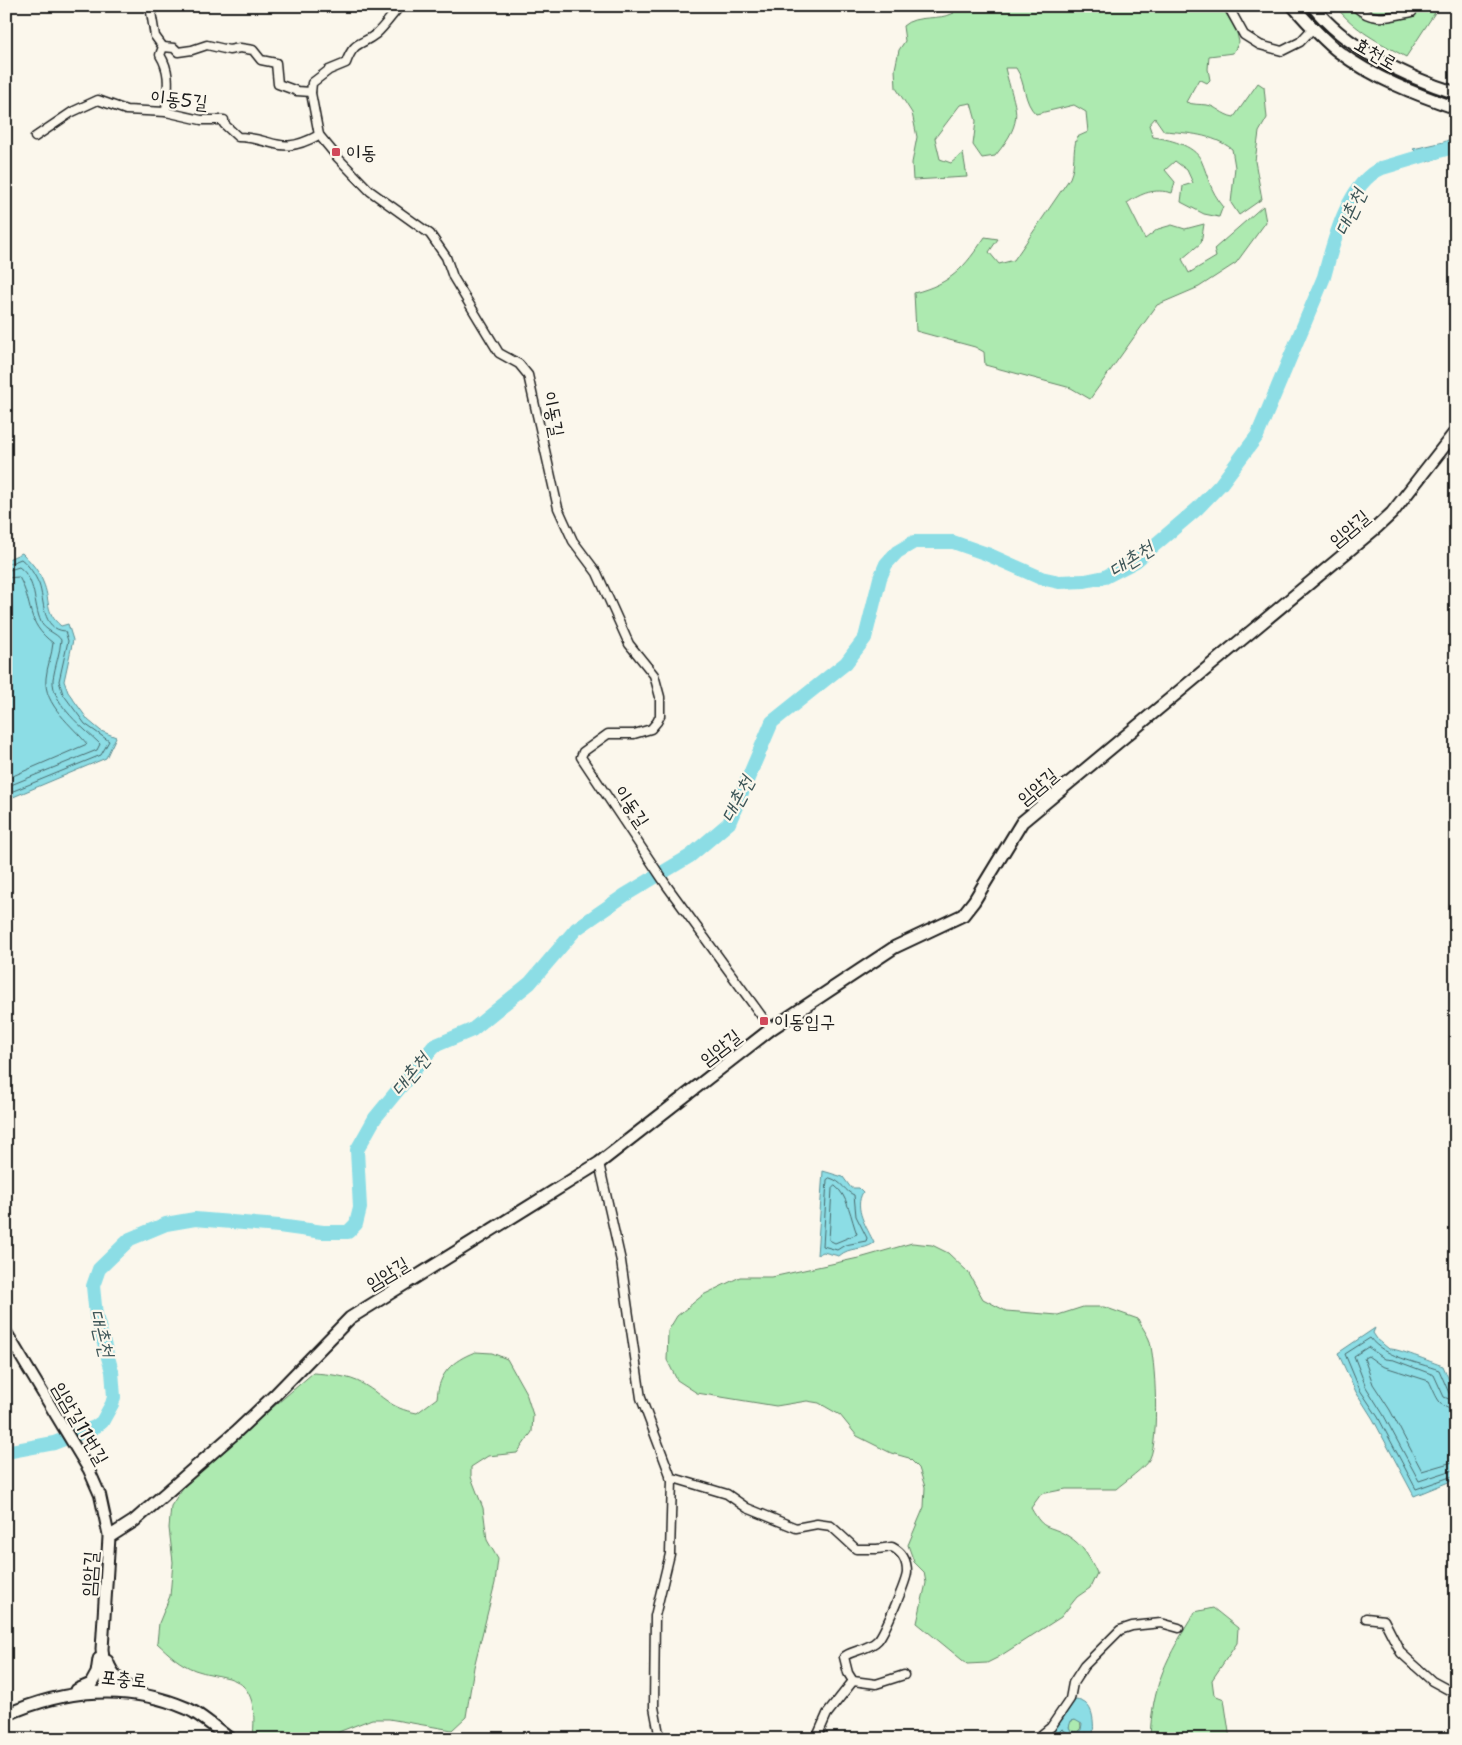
<svg xmlns="http://www.w3.org/2000/svg" width="1462" height="1745" font-family="'Shantell Sans','Poor Story',sans-serif">
<style>
.green{fill:#adeab0;stroke:#648366}
.water{fill:#8cdde5;stroke:#5f9095;fill-rule:evenodd}
.lines{fill:none;stroke-linecap:round;stroke-linejoin:round}
.shore{stroke:#49696c;stroke-width:1}
.river{stroke:#8cdde5;stroke-width:14}
.minor-casing{stroke:#1c1c1c;stroke-width:11}
.tertiary-casing{stroke:#1c1c1c;stroke-width:14}
.secondary-casing{stroke:#1c1c1c;stroke-width:15}
.minor{stroke:#fbf7ec;stroke-width:8}
.tertiary{stroke:#fbf7ec;stroke-width:10}
.secondary{stroke:#fbf7ec;stroke-width:11}
.poi-dot{fill:#d1495b;stroke:#fbf7ec;stroke-width:2}
.labels{text-anchor:middle;stroke-width:4.5;stroke-linejoin:round;paint-order:stroke}
.street-label{font-size:19px;fill:#1c1c1c;stroke:#fbf7ec}
.poi-label{font-size:19px;fill:#1c1c1c;stroke:#fbf7ec;text-anchor:start}
.water-label{font-size:20px;font-style:italic;fill:#3e5658;stroke:#fbf7ec}
</style>
<rect width="100%" height="100%" fill="#fbf7ec"/>
<filter id="ink" filterUnits="userSpaceOnUse"><feTurbulence type="fractalNoise" baseFrequency=".02" numOctaves="2"/><feDisplacementMap in="SourceGraphic" scale="10" xChannelSelector="R" yChannelSelector="G"/><feConvolveMatrix kernelMatrix="1 2 1 2 8 2 1 2 1" color-interpolation-filters="sRGB"/></filter>
<g filter="url(#ink)">
<g class="green">
<path d="M946,6H1221L1236,29L1239,42L1233,53L1209,56L1208,69L1210,80L1207,83L1199,79L1186,102C1193,105 1199,104 1207,105C1216,106 1222,115 1234,117L1258,83L1264,87L1267,118L1259,132L1255,161L1262,199L1239,215L1231,203L1235,167L1232,149C1212,134 1188,133 1164,131L1155,118L1149,125L1153,137C1168,139 1194,145 1201,160C1209,178 1209,189 1223,206L1219,217L1204,214L1181,202L1183,186L1193,183L1187,170L1175,161L1165,170L1175,182L1172,193C1154,188 1142,193 1127,203L1145,239L1158,229L1172,225L1185,229L1204,224L1201,243L1182,259L1189,273L1216,257L1214,249L1263,206L1266,222L1236,263L1199,287L1157,305L1090,399L1071,388L985,365L984,352L975,347L916,331L914,293C952,283 964,268 985,237L998,239L989,252L999,264L1014,260L1070,178C1076,164 1072,151 1077,137L1088,132L1086,112L1074,105L1036,114C1023,102 1026,83 1016,68H1005C1015,111 1027,117 995,156L982,158L973,145L976,121L971,103L960,105L935,138L940,159L951,163L963,153L967,177L913,180L912,163L917,137L912,113L896,88L895,69L899,50L905,41L903,26C916,14 939,21 954,13Z"/>
<path d="M1335,6H1443L1438,8L1406,57C1377,41 1357,32 1335,6Z"/>
<path d="M912,1243L932,1245L948,1253L968,1272L983,1299L1006,1311L1058,1315L1083,1307H1104L1138,1319C1141,1326 1146,1332 1149,1339C1156,1359 1159,1440 1150,1458C1146,1467 1124,1482 1116,1489H1066L1041,1494L1031,1508C1045,1533 1047,1523 1068,1536C1083,1545 1090,1558 1097,1573L1090,1588L1077,1597L1061,1617L997,1658L987,1663L967,1664L917,1623L926,1583L924,1572L914,1562L908,1545L924,1507L925,1487L919,1468L909,1458L891,1453L857,1436L840,1415L819,1403L807,1401L776,1406L697,1393L677,1380L667,1360L668,1331L677,1316L703,1295L740,1277H772L863,1257Z"/>
<path d="M475,1352L492,1353L507,1359L526,1393L533,1415L532,1432L517,1453L488,1456L471,1467V1477L483,1508L487,1540L498,1559L495,1583L474,1667L466,1717L452,1730L389,1719H372L341,1731L328,1739H254L253,1737C255,1714 256,1686 229,1678C218,1675 206,1674 195,1670C179,1664 169,1654 157,1643L159,1623L170,1596L173,1562L169,1528L171,1506L188,1480L313,1373C329,1374 349,1376 363,1384C385,1397 389,1408 417,1413L437,1398C439,1373 452,1361 475,1352Z"/>
<path d="M1213,1608L1238,1628L1237,1643L1212,1680L1214,1695L1224,1699L1230,1739H1150C1152,1683 1167,1658 1195,1612Z"/>
<circle cx="1075" cy="1726" r="6"/>
</g>
<g class="water">
<polygon points="1456,136 1456,151 1427,162 1413,149 1444,142"/>
<path d="M22,553C31,562 39,571 43,582C51,600 44,612 61,626L68,624L73,640L64,681L68,692L88,720L101,731L116,737L106,758L6,800V560Z"/>
<path d="M823,1171L843,1177L851,1188H859L863,1192C853,1209 867,1227 874,1243C863,1251 850,1246 839,1256L823,1252L817,1255Z"/>
<path d="M1375,1328L1373,1333L1377,1339L1389,1349C1397,1348 1431,1362 1443,1366L1456,1396V1479L1414,1496L1373,1419L1356,1392L1338,1353Z"/>
<path d="M1075,1700C1095,1701 1094,1723 1093,1739H1044L1061,1721ZM1075,1720L1082,1724L1081,1730L1077,1732L1071,1731L1069,1727L1071,1721Z"/>
</g>
<g class="lines">
<g class="shore">
<path d="M6,565L21,559C29,565 35,575 39,584C45,601 41,629 65,631L68,641L59,681L63,694L85,724L109,741L101,755L6,794"/>
<path d="M6,571L19,567C37,580 33,604 41,622C45,631 57,633 61,640C60,653 55,666 53,679C51,704 85,729 100,744L97,750L6,787"/>
<path d="M6,578L19,577C34,604 25,622 53,643C52,655 47,666 46,678C43,705 73,726 87,744L6,779"/>
<path d="M830,1178C843,1182 844,1191 854,1195L856,1216L867,1238L866,1241L845,1245L837,1250L823,1246L827,1180Z"/>
<path d="M835,1186C848,1195 851,1219 857,1234L835,1243L829,1240L832,1189Z"/>
<path d="M1456,1396L1449,1393L1439,1370C1417,1362 1384,1357 1370,1338L1345,1354L1360,1390L1378,1417L1416,1489L1456,1475"/>
<polyline points="1456,1402 1444,1397 1434,1375 1394,1360 1385,1359 1368,1347 1354,1356 1366,1387 1383,1414 1419,1481 1456,1469"/>
<path d="M1456,1410C1438,1409 1436,1394 1429,1381L1382,1366L1368,1356L1364,1358L1373,1384L1390,1410L1422,1471L1456,1461"/>
<polyline points="1052,1739 1062,1729 1074,1737 1087,1733 1088,1739"/>
</g>
<path class="river" d="M6,1452L54,1443L95,1427L102,1422L112,1404L114,1397L112,1371L96,1316L93,1286L99,1269L130,1239L166,1224L195,1219L279,1226L323,1232H348L356,1224L360,1208L357,1150L375,1118L434,1046L472,1030L530,983L576,929L625,895L690,856L729,823L772,722L846,663L865,638L880,578L886,564L897,552L914,542H953L987,554L1041,578L1059,582L1085,581L1105,577L1136,561L1197,509L1221,484L1257,436L1324,277C1333,243 1348,182 1382,168L1456,146"/>
<defs>
<g id="minor">
<path d="M150,6L155,36L163,47L160,55C172,74 167,91 166,112"/>
<path d="M400,6C392,15 385,26 376,34C361,46 354,40 346,63L329,70L312,83L311,93L319,135L338,158L370,191L430,234L446,257L453,277L499,353L519,364L528,375L558,508L573,541L597,573L629,644L654,675L660,697V716L657,722L651,729L634,734H608L583,752L581,757L667,886L771,1029"/>
<polyline points="1228,6 1244,35 1260,45 1282,51 1300,42 1313,28"/>
<path d="M1355,6C1374,24 1389,16 1412,12"/>
<polyline points="163,47 174,48 178,52 192,50 207,45 229,50 240,48 253,50 261,60 276,63 278,84 297,91 311,92"/>
<path d="M35,137L72,112L98,100L126,110L166,112L201,120H224V124L238,137C276,138 278,157 319,135"/>
<polyline points="599,1163 621,1261 641,1398 672,1480 670,1554 655,1616 654,1707 660,1739"/>
<path d="M670,1477L727,1494L747,1508L796,1528L817,1524L831,1526L856,1549H877L892,1547C902,1552 907,1560 907,1572C907,1580 884,1634 878,1640C869,1650 849,1651 844,1657L848,1673L853,1681L876,1684L904,1675"/>
<polyline points="1366,1618 1384,1620 1401,1653 1432,1681 1456,1694"/>
<polyline points="816,1739 827,1714 853,1681"/>
<polyline points="1036,1739 1051,1727 1070,1699 1073,1683 1084,1666 1120,1630 1132,1626 1161,1623 1179,1628"/>
</g>
<polyline id="tertiary" points="6,1332 89,1470 100,1495 109,1537"/>
<g id="secondary">
<path d="M1293,6C1307,22 1322,39 1339,52C1374,78 1415,94 1456,108"/>
<path d="M1313,6C1344,47 1408,78 1456,93"/>
<path d="M107,1661C113,1677 121,1683 135,1692"/>
<polyline points="77,1690 91,1684 97,1673 99,1659"/>
<polyline points="106,1691 102,1649 109,1537 134,1521 237,1431 275,1395 350,1318 599,1163 771,1029 895,947 963,915 974,901 1022,822 1377,527 1392,513 1456,431"/>
<path d="M6,1715C63,1689 127,1683 186,1708C201,1714 216,1729 230,1739"/>
</g>
</defs>
<use href="#minor" class="minor-casing"/>
<use href="#tertiary" class="tertiary-casing"/>
<use href="#secondary" class="secondary-casing"/>
<use href="#minor" class="minor"/>
<use href="#tertiary" class="tertiary"/>
<use href="#secondary" class="secondary"/>
</g>
</g>
<g class="poi-dot">
<rect x="331" y="147" width="10" height="10" rx="2.5"/>
<rect x="759" y="1016" width="10" height="10" rx="2.5"/>
</g>
<g class="labels">
<g class="street-label">
<text transform="translate(1376 53) rotate(30)" y="7">효천로</text>
<text transform="translate(179 99) rotate(6)" y="7">이동5길</text>
<text transform="translate(554 414) rotate(79)" y="7">이동길</text>
<text transform="translate(1349 528) rotate(-40)" y="7">임암길</text>
<text transform="translate(1037 786) rotate(-40)" y="7">임암길</text>
<text transform="translate(632 806) rotate(56)" y="7">이동길</text>
<text transform="translate(720 1047) rotate(-38)" y="7">임암길</text>
<text transform="translate(387 1273) rotate(-31)" y="7">임암길</text>
<text transform="translate(81 1423) rotate(60)" y="7">임암길11번길</text>
<text transform="translate(89 1574) rotate(-86)" y="7">임암길</text>
<text transform="translate(124 1678) rotate(5)" y="7">포충로</text>
</g>
<g class="poi-label">
<text x="346" y="159">이동</text>
<text x="774" y="1028">이동입구</text>
</g>
<g class="water-label">
<text transform="translate(1350 212) rotate(-66)" y="7">대촌천</text>
<text transform="translate(1131 559) rotate(-33)" y="7">대촌천</text>
<text transform="translate(737 799) rotate(-63)" y="7">대촌천</text>
<text transform="translate(410 1074) rotate(-51)" y="7">대촌천</text>
<text transform="translate(102 1333) rotate(76)" y="7">대촌천</text>
</g>
</g>
<rect width="1462" height="1745" fill="none" stroke="#fbf7ec" stroke-width="25"/>
<rect x="12" y="12" width="1437" height="1720" fill="none" stroke="#1c1c1c" stroke-width="2" filter="url(#ink)"/>
</svg>
